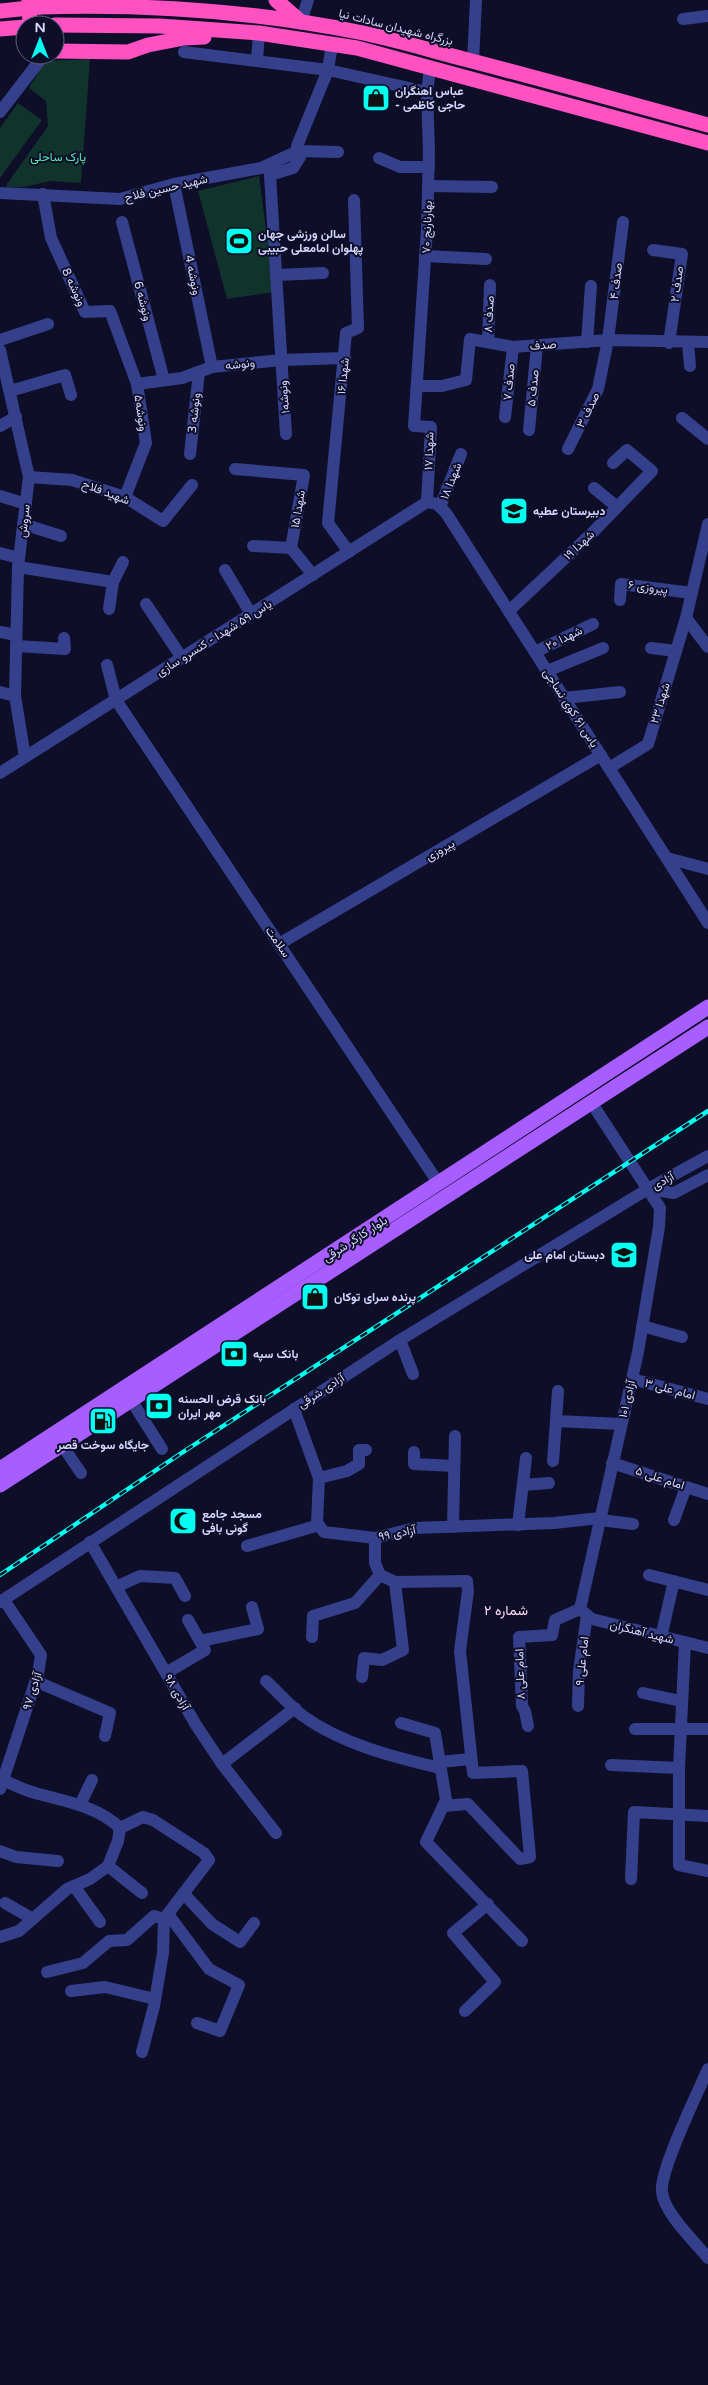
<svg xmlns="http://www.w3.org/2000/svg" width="708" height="2385" font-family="'Varela Round',Vazirmatn,sans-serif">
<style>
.green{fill:#10332c}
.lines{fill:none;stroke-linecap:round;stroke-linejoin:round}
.minor{stroke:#35408c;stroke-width:12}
.major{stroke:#a85dff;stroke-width:15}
.highway{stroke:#ff51c1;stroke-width:15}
.rail-casing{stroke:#02ffef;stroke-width:4.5}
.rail{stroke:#0e0e29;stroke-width:2.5;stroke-dasharray:8;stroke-linecap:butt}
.highway-bridge{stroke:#ff51c1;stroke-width:15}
.labels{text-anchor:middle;stroke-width:4;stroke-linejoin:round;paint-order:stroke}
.street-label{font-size:12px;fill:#d6d8ff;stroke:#0e0e29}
.poi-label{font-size:12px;font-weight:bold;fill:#d6d8ff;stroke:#0e0e29;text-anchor:start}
.park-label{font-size:12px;fill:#57e9ad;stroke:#0e0e29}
.neighbourhood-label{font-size:14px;fill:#ffd8f7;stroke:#0e0e29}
</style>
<rect width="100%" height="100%" fill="#0e0e29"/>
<g class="green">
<polygon points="90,59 81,183 50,181 24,187 7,187 7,184 48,126 46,101 29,88 45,61"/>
<polygon points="18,103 42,120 0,178 0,128"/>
<polygon points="259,176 274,292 227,299 198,191"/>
</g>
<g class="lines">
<g class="minor">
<polyline points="683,19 708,16"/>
<polyline points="301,22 308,0"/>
<polyline points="184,52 328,70 427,92"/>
<polyline points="257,60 259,33"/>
<polyline points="473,62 476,0"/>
<polyline points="0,112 44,55"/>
<polyline points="379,158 400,167 429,167"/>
<polyline points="174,184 212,367"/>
<polyline points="428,186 492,187"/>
<polyline points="0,193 120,199 174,184 261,168 298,151 338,152"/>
<polyline points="43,194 51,238 85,312 110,311 137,384 146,443 125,497"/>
<polyline points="122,222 164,380"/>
<polyline points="653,250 682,254 669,343"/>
<polyline points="425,256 486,259"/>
<polyline points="276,275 323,273"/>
<polyline points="0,340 48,324"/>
<polyline points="488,342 490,285"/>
<polyline points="587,342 591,286"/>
<polyline points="688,343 690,366"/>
<polyline points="0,350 29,477 18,567 15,696 25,757"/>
<polyline points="137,384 182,378 212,367 281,360 345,358"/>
<polyline points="417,386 442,386 466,380 470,339 513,347 608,340 708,342"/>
<polyline points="10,391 65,375 71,395"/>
<polyline points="505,417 513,347"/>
<polyline points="682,418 708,439"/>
<polyline points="0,426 16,417"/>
<polyline points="529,430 537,346"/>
<polyline points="286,434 270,175 293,168 300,157 297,146 328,70 332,44"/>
<polyline points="568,449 598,389 608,340 623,222"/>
<polyline points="190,454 199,372"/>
<polyline points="235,469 304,475 291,548 313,575"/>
<polyline points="29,477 72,480 125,497 163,521 192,485"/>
<polyline points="594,488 617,507"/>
<polyline points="0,496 26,504"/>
<polyline points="427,502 437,504 446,513 708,923"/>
<polyline points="427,502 431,427 414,426 427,229 429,151 427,92 430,69"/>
<polyline points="440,507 461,454"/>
<polyline points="23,524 61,536"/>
<polyline points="253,546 291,548"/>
<polyline points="349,552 328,523 346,333 358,328 354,200"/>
<polyline points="0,553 19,558"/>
<polyline points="18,567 113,582 123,562"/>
<polyline points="225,570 251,614"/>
<polyline points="620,600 621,584 692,593"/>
<polyline points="146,604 182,658"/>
<polyline points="109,609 113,582"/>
<polyline points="509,611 593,532 652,471 627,450 613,463"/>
<polyline points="686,618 708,647"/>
<polyline points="0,632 16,635"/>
<polyline points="16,646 65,649 64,638"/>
<polyline points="651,648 676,651"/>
<polyline points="535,652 593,624"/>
<polyline points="107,665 116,700 439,1184"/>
<polyline points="547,671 603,648"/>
<polyline points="0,692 15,696"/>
<polyline points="564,698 620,692"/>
<polyline points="609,768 648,744 686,618 708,524"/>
<polyline points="0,773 427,502"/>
<polyline points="667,858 708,869"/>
<polyline points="279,944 601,755"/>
<polyline points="648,1189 674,1193 708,1175"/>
<polyline points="642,1326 682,1337"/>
<polyline points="400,1340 413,1374"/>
<polyline points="632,1379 708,1399"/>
<polyline points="558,1391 556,1421 621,1424"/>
<polyline points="131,1400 162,1449"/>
<polyline points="294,1409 319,1478 317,1523 324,1532 375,1538 415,1528 554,1523 600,1518"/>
<polyline points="62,1445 81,1473"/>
<polyline points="414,1452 414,1464 454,1466"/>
<polyline points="553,1461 556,1421"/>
<polyline points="612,1463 708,1494"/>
<polyline points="319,1478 347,1471 359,1464 359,1450 366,1450"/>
<polyline points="523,1485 549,1483"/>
<polyline points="600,1520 633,1524"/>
<polyline points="674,1520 686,1487"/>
<polyline points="518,1525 526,1458"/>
<polyline points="453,1527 455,1436"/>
<polyline points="375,1538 375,1563 380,1575 395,1582 467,1581 468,1591 460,1651 473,1773 522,1771 530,1857 520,1859 468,1804 443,1806"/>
<polyline points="90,1542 196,1725 222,1764 276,1833"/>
<polyline points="247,1546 319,1525"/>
<polyline points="649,1575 708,1590"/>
<polyline points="116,1587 140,1576 175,1578 185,1596"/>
<polyline points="0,1602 400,1340 648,1189 708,1156"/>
<polyline points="580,1609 638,1352 659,1227 660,1208 591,1102"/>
<polyline points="580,1609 592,1619 708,1648"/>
<polyline points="312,1637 313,1616 355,1603 380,1575"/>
<polyline points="661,1637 674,1581"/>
<polyline points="200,1641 258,1629 252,1607"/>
<polyline points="166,1673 205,1650 188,1620"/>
<polyline points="362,1677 364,1658 382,1660 403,1650 395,1582"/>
<polyline points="35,1681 110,1713 105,1736"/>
<path d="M266,1681C278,1692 290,1706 303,1716C342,1744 393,1757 440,1768"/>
<polyline points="643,1693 681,1701"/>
<polyline points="578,1706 579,1671 587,1615"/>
<polyline points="401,1723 435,1733 446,1800 426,1842 522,1941"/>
<polyline points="528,1726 525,1711 522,1706 519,1637 552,1635 555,1620 580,1609"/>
<polyline points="635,1729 708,1729"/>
<polyline points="439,1762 471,1759"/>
<polyline points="222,1764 295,1708"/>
<polyline points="611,1765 679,1768 679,1865 708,1871"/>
<polyline points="679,1768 685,1643"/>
<polyline points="0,1789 38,1674 41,1655 4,1600"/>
<polyline points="80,1805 92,1780"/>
<polyline points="120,1828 143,1817 153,1820 204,1853 209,1860 164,1919 163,1953 154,2006 142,2052"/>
<polyline points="0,1851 16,1857 58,1861"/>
<polyline points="108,1866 142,1893"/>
<polyline points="631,1879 634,1812 708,1816"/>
<polyline points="74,1886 100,1922"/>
<polyline points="184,1894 212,1924 240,1942 254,1923"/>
<polyline points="5,1903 33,1919"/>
<polyline points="168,1914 209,1969 239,1985 220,2031 197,2023"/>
<path d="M0,1937L19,1931L67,1889L90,1879L108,1866L118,1841L120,1828C97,1805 61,1801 32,1792C22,1789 12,1784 3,1780"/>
<polyline points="47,1972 83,1963 109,1941 127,1940 154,1916 164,1919"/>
<polyline points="71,1991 105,1987 155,1999"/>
<polyline points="465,2011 495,1982 453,1933 488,1904"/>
<path d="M708,2069C698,2092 659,2171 662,2192C664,2213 695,2242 708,2258"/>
</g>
<g class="major">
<polyline points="0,1469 708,1007"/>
<polyline points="0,1485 708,1027"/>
</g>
<g class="highway">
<polyline points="29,0 30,25"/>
<polyline points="276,0 301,22"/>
<path d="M39,7C145,4 254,11 358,32C394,39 429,50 464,59C545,80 627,103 708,125"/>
<polyline points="55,25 160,26 259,33 357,48 708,143"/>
<polyline points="0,29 25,27"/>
<polyline points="55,51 128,52 148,45 184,38 204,37"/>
</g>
<defs>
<polyline id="rail" points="0,1575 180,1454 708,1111"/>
</defs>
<use href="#rail" class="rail-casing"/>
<use href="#rail" class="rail"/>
<polyline class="highway-bridge" points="0,11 39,7"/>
</g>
<defs>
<symbol id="shop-square" viewBox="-11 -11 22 22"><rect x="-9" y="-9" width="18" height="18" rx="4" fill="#02ffef" stroke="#0e0e29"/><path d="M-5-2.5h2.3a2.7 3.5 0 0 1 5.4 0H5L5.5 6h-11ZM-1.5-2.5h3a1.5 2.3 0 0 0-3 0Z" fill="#111"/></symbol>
<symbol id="stadium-square" viewBox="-11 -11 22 22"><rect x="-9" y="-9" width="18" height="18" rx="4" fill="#02ffef" stroke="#0e0e29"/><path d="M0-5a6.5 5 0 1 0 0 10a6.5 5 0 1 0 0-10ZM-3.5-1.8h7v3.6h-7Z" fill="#111"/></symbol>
<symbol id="school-square" viewBox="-11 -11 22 22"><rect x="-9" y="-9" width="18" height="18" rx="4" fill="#02ffef" stroke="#0e0e29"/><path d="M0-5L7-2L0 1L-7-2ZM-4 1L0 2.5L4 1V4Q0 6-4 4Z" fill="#111"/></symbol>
<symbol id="bank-square" viewBox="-11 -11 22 22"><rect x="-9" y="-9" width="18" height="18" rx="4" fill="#02ffef" stroke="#0e0e29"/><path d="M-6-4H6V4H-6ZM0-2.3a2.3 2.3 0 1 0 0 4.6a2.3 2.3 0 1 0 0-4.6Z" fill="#111"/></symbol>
<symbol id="fuel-square" viewBox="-11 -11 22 22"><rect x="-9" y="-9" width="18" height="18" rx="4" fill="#02ffef" stroke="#0e0e29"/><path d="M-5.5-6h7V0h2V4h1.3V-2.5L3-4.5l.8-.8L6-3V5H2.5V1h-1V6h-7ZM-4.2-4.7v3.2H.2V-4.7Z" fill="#111"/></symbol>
<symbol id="mosque-square" viewBox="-11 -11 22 22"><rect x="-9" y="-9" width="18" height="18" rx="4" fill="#02ffef" stroke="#0e0e29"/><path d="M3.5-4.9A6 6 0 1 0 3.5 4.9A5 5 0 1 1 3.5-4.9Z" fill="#111"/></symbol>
</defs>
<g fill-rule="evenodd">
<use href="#shop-square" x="360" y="82" width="32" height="32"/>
<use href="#stadium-square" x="223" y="225" width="32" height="32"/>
<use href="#school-square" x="498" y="495" width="32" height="32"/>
<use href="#school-square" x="608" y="1239" width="32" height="32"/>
<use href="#shop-square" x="299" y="1281" width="32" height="32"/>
<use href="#bank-square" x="218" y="1338" width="32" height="32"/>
<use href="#bank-square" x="143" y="1390" width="32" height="32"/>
<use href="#fuel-square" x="87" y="1405" width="32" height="32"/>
<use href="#mosque-square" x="167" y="1505" width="32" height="32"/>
</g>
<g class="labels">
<g class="street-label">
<text transform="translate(396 27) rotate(14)" y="4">بزرگراه شهیدان سادات نیا</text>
<text transform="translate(166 188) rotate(-13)" y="4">شهید حسین فلاح</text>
<text transform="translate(427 227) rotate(-88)" y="4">بهارنارنج ۷۰</text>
<text transform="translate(193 275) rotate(78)" y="4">ونوشه 4</text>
<text transform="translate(616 281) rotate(-83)" y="4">صدف ۴</text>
<text transform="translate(677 284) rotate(-82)" y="4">صدف ۲</text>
<text transform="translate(74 287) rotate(65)" y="4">ونوشه 8</text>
<text transform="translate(143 301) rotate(75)" y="4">ونوشه 6</text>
<text transform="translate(489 314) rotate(-87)" y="4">صدف ۸</text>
<text transform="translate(543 345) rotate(-4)" y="4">صدف</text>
<text transform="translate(240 364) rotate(-6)" y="4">ونوشه</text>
<text transform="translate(343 376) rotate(-84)" y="4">شهدا ۱۶</text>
<text transform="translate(509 382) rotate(-84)" y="4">صدف ۷</text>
<text transform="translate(533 388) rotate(-84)" y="4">صدف ۵</text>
<text transform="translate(284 397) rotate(-95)" y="4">ونوشه۱</text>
<text transform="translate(588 410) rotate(-64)" y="4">صدف ۳</text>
<text transform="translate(141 413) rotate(81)" y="4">ونوشه۵</text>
<text transform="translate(194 413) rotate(-84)" y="4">ونوشه 3</text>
<text transform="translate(429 451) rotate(-88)" y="4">شهدا ۱۷</text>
<text transform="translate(451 481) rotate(-68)" y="4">شهدا ۱۸</text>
<text transform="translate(106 492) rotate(21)" y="4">شهید فلاح</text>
<text transform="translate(298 509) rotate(-80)" y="4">شهدا ۱۵</text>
<text transform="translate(24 521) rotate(-83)" y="4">سروش</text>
<text transform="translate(579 545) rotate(-43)" y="4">شهدا ۱۹</text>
<text transform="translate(648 587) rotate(8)" y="4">پیروزی ۶</text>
<text transform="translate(214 638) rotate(-32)" y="4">یاس ۵۹ شهدا - کنسرو سازی</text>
<text transform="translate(564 638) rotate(-26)" y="4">شهدا ۲۰</text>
<text transform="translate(660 703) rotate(-73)" y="4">شهدا ۲۳</text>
<text transform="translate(571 708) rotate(57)" y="4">یاس ۶۱ کوی نساجی</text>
<text transform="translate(440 850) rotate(-30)" y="4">پیروزی</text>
<text transform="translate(278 942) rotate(56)" y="4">سلامت</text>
<text transform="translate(663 1181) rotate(-29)" y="4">آزادی</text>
<text transform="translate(355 1239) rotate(-33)" y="4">بلوار کارگر شرقی</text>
<text transform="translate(670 1389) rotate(15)" y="4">امام علی ۳</text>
<text transform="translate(321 1391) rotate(-33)" y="4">آزادی شرقی</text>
<text transform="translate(627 1399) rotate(-77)" y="4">آزادی ۱۰۱</text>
<text transform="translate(660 1478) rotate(18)" y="4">امام علی ۵</text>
<text transform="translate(397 1533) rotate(-11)" y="4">آزادی ٩٩</text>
<text transform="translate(642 1632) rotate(14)" y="4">شهید آهنگران</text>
<text transform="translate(582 1661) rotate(-84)" y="4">امام علی ۹</text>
<text transform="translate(520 1674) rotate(-92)" y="4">امام علی ۸</text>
<text transform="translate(32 1691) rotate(-73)" y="4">آزادی ۹۷</text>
<text transform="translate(177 1692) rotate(60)" y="4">آزادی ۹۸</text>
</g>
<g class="poi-label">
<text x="395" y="95">عباس اهنگران<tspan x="395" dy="14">- حاجی کاظمی</tspan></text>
<text x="258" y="238">سالن ورزشی جهان<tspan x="258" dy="14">پهلوان امامعلی حبیبی</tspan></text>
<text x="533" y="515">دبیرستان عطیه</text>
<text x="605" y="1259" text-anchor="end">دبستان امام علی</text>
<text x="334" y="1301">پرنده سرای توکان</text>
<text x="253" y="1358">بانک سپه</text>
<text x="178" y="1403">بانک قرض الحسنه<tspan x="178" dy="14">مهر ایران</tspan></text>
<text x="103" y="1449" text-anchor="middle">جایگاه سوخت قصر</text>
<text x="202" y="1518">مسجد جامع<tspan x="202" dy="14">گونی بافی</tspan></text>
</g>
<g class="park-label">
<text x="58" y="161">پارک ساحلی</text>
</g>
<g class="neighbourhood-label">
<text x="506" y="1615">شماره ۲</text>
</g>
</g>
<g transform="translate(40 40)"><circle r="24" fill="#0e0e29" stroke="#5e5f7f"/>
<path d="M0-4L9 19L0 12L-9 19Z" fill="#02ffef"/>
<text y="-8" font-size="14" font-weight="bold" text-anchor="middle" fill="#d6d8ff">N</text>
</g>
</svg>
